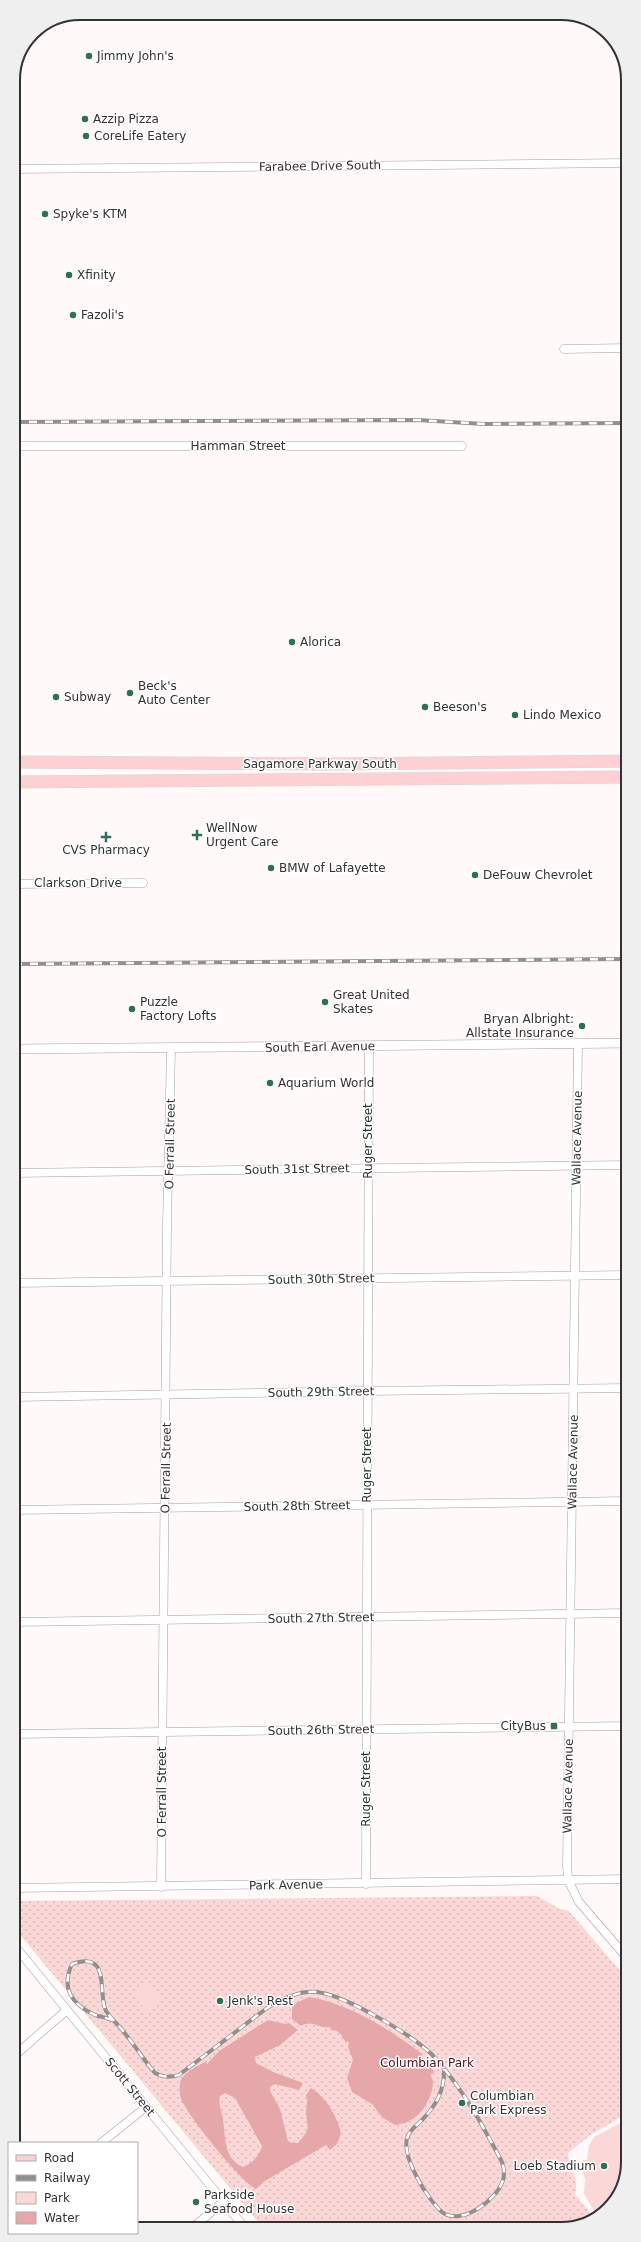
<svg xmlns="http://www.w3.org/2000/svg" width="641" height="2242" font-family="'DejaVu Sans',sans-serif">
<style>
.green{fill:url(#green-dots)}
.pitch{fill:#fcd7d8}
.water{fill:#e6a7aa;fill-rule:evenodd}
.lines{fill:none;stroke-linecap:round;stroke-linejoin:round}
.minor-casing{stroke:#a69f9f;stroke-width:9}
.tertiary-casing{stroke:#a69f9f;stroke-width:10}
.primary-casing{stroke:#d6d6d6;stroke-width:13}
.minor{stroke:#fff;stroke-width:8}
.tertiary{stroke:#fff;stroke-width:9}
.primary{stroke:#fdd1d3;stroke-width:12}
.rail-casing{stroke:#948f8f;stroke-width:4}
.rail{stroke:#fff;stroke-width:2.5;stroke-dasharray:8;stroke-linecap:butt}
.poi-dot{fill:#336d56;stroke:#fff;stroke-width:1.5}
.labels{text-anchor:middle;stroke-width:3;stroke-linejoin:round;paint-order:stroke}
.poi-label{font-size:12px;fill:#343131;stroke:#fff;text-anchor:start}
.street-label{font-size:12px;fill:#343131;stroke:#fff}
.park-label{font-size:12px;fill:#580e1d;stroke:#fff}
.rim{fill:none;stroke:#343131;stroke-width:2}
</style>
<defs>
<pattern id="green-dots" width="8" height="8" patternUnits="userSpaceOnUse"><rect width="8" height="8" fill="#fcd7d8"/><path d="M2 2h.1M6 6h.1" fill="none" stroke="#d9b9ba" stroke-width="1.8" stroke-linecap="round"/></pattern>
</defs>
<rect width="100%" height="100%" fill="#fff9f9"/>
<path class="green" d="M537,1896L560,1909L569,1911L628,1980V2113L592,2134L568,2153C569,2169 580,2178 575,2194L593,2216L574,2228H263L26,1942L20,1935H14V1901Z"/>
<g class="pitch">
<polygon points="146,1982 161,2000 147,2012 132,1993"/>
<polygon points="628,2119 628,2162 614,2203 596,2214 584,2194 585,2179 582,2170 583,2160 587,2160 589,2145 594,2137"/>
</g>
<g class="water">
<path d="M309,1997C350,2004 389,2029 421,2053L423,2060L435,2072L431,2074C431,2079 433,2078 433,2082C432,2103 416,2124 395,2125L382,2117L372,2104L352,2092L347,2078L353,2060L348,2047L349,2042L345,2041C341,2035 339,2029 331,2030L330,2027C319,2029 312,2019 301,2026L292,2019V2008L296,2003Z"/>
<path d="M268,2020L285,2024L289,2023L298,2030L280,2045L255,2057L256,2063L273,2072L303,2083L299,2090L275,2084L270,2087V2091L280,2109L288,2141L292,2143H298C312,2127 307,2129 306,2111C306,2105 309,2101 306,2095L311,2088C326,2097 337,2116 341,2133L337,2144L330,2150L326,2145L265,2181L256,2189C240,2181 188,2116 181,2099C180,2095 179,2088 180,2084C181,2074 197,2066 205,2062L207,2064L219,2051ZM225,2093L235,2098L262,2146C260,2155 252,2164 243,2167C223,2158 226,2138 223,2120C222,2112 218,2104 220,2096Z"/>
</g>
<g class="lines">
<defs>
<g id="minor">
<polyline points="13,169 627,163"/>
<polyline points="564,349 627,348"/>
<polyline points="13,446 462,446"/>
<polyline points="14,884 143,883"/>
<polyline points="578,1044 567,1864 568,1880 579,1902 628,1959"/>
<polyline points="14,1173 627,1165"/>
<polyline points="14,1283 627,1275"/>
<polyline points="14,1397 368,1391 628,1388"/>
<polyline points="14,1510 628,1501"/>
<polyline points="14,1622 628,1613"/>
<polyline points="14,1734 628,1726"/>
<polyline points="366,1884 369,1046"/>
<polyline points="161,1887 167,1225 171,1049"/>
<polyline points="14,1888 628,1879"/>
<polyline points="14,1945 245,2228"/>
<polyline points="14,2056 67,2010"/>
<polyline points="101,2143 146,2107"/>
<polyline points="191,2229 223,2202"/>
</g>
<polyline id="tertiary" points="14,1049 627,1043"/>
<g id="primary">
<polyline points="13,762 330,764 627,761"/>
<polyline points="13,782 627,777"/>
</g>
</defs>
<use href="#minor" class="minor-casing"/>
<use href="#tertiary" class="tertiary-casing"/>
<use href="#primary" class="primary-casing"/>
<use href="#minor" class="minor"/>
<use href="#tertiary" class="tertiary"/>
<use href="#primary" class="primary"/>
<defs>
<g id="rail">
<polyline points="13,422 418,420 484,424 627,423"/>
<polyline points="14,964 627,959"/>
<path d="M114,2021C111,2018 108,2014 106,2011C97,1993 112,1950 72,1964C61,1988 71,2004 95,2015C101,2017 110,2018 115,2022C130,2037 141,2057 155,2073C164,2078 170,2077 179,2075C200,2059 221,2043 242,2027C257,2016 272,2002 291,1996C299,1993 308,1991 317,1992C345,1995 419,2038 437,2060C464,2091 483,2126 502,2162C504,2168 505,2174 503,2180C498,2199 461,2227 442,2212C428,2200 399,2154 408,2136C410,2130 417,2125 422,2120C436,2106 445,2089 444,2069"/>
</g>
</defs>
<use href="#rail" class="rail-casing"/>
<use href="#rail" class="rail"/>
</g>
<g class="poi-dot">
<circle cx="89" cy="56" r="4"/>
<circle cx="85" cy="119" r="4"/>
<circle cx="86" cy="136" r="4"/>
<circle cx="45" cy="214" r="4"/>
<circle cx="69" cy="275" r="4"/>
<circle cx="73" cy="315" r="4"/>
<circle cx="292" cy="642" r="4"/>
<circle cx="130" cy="693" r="4"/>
<circle cx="56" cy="697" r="4"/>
<circle cx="425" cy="707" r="4"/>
<circle cx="515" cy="715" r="4"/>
<path d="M195 829h4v4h4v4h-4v4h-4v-4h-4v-4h4z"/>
<path d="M104 831h4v4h4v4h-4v4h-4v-4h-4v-4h4z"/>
<circle cx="271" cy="868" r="4"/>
<circle cx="475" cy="875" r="4"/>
<circle cx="325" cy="1002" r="4"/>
<circle cx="132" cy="1009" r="4"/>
<circle cx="582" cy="1026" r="4"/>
<circle cx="270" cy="1083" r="4"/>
<rect x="550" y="1722" width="8" height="8" rx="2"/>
<circle cx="220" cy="2001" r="4"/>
<circle cx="462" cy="2103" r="4"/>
<circle cx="604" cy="2166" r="4"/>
<circle cx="196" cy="2202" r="4"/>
</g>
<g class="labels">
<g class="poi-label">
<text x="97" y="60">Jimmy John's</text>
<text x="93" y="123">Azzip Pizza</text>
<text x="94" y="140">CoreLife Eatery</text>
<text x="53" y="218">Spyke's KTM</text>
<text x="77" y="279">Xfinity</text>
<text x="81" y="319">Fazoli's</text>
<text x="300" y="646">Alorica</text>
<text x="138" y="690">Beck's<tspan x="138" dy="14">Auto Center</tspan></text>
<text x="64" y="701">Subway</text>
<text x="433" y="711">Beeson's</text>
<text x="523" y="719">Lindo Mexico</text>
<text x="206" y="832">WellNow<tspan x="206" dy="14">Urgent Care</tspan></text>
<text x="106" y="854" text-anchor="middle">CVS Pharmacy</text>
<text x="279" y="872">BMW of Lafayette</text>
<text x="483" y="879">DeFouw Chevrolet</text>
<text x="333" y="999">Great United<tspan x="333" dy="14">Skates</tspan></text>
<text x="140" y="1006">Puzzle<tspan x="140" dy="14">Factory Lofts</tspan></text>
<text x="574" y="1023" text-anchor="end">Bryan Albright:<tspan x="574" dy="14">Allstate Insurance</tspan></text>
<text x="278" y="1087">Aquarium World</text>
<text x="546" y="1730" text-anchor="end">CityBus</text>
<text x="228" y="2005">Jenk's Rest</text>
<text x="470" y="2100">Columbian<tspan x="470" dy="14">Park Express</tspan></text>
<text x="596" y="2170" text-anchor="end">Loeb Stadium</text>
<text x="204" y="2199">Parkside<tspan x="204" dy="14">Seafood House</tspan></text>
</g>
<g class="street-label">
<text transform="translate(320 166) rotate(-1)" y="4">Farabee Drive South</text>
<text x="238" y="450">Hamman Street</text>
<text x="320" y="768">Sagamore Parkway South</text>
<text x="78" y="887">Clarkson Drive</text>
<text transform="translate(320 1047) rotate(-1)" y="4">South Earl Avenue</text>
<text transform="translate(577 1138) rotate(-89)" y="4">Wallace Avenue</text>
<text transform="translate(368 1141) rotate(-90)" y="4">Ruger Street</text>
<text transform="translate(170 1144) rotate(-89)" y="4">O Ferrall Street</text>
<text transform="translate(297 1169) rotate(-1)" y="4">South 31st Street</text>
<text transform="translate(321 1279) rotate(-1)" y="4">South 30th Street</text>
<text transform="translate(321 1392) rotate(-1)" y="4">South 29th Street</text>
<text transform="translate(573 1462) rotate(-89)" y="4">Wallace Avenue</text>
<text transform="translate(367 1465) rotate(-90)" y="4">Ruger Street</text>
<text transform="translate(166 1468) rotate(-89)" y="4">O Ferrall Street</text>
<text transform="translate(297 1506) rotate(-1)" y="4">South 28th Street</text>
<text transform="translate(321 1618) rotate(-1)" y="4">South 27th Street</text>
<text transform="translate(321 1730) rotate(-1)" y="4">South 26th Street</text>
<text transform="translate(568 1786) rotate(-89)" y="4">Wallace Avenue</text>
<text transform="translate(366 1789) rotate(-90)" y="4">Ruger Street</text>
<text transform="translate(162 1792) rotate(-90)" y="4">O Ferrall Street</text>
<text transform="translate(286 1885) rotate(-1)" y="4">Park Avenue</text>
<text transform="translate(130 2087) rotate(51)" y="4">Scott Street</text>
</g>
<g class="park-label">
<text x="427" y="2067">Columbian Park</text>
</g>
</g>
<path d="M0 0H641V2242H0ZM80 20H561A60 60 0 0 1 621 80V2162A60 60 0 0 1 561 2222H80A60 60 0 0 1 20 2162V80A60 60 0 0 1 80 20Z" fill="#efefef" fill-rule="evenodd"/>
<path class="rim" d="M80 20H561A60 60 0 0 1 621 80V2162A60 60 0 0 1 561 2222H80A60 60 0 0 1 20 2162V80A60 60 0 0 1 80 20Z"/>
<rect x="8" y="2142" width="130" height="92" fill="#ffffff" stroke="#aeadad"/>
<rect x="16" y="2155" width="20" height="6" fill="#fdd1d3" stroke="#aeadad"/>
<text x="44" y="2162" font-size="12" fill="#343131">Road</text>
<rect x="16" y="2175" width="20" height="6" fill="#948f8f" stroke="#aeadad"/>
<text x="44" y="2182" font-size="12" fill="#343131">Railway</text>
<rect x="16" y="2192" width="20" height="12" fill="#fcd7d8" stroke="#aeadad"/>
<text x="44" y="2202" font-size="12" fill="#343131">Park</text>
<rect x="16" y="2212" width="20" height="12" fill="#e6a7aa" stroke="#aeadad"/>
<text x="44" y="2222" font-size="12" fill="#343131">Water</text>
</svg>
